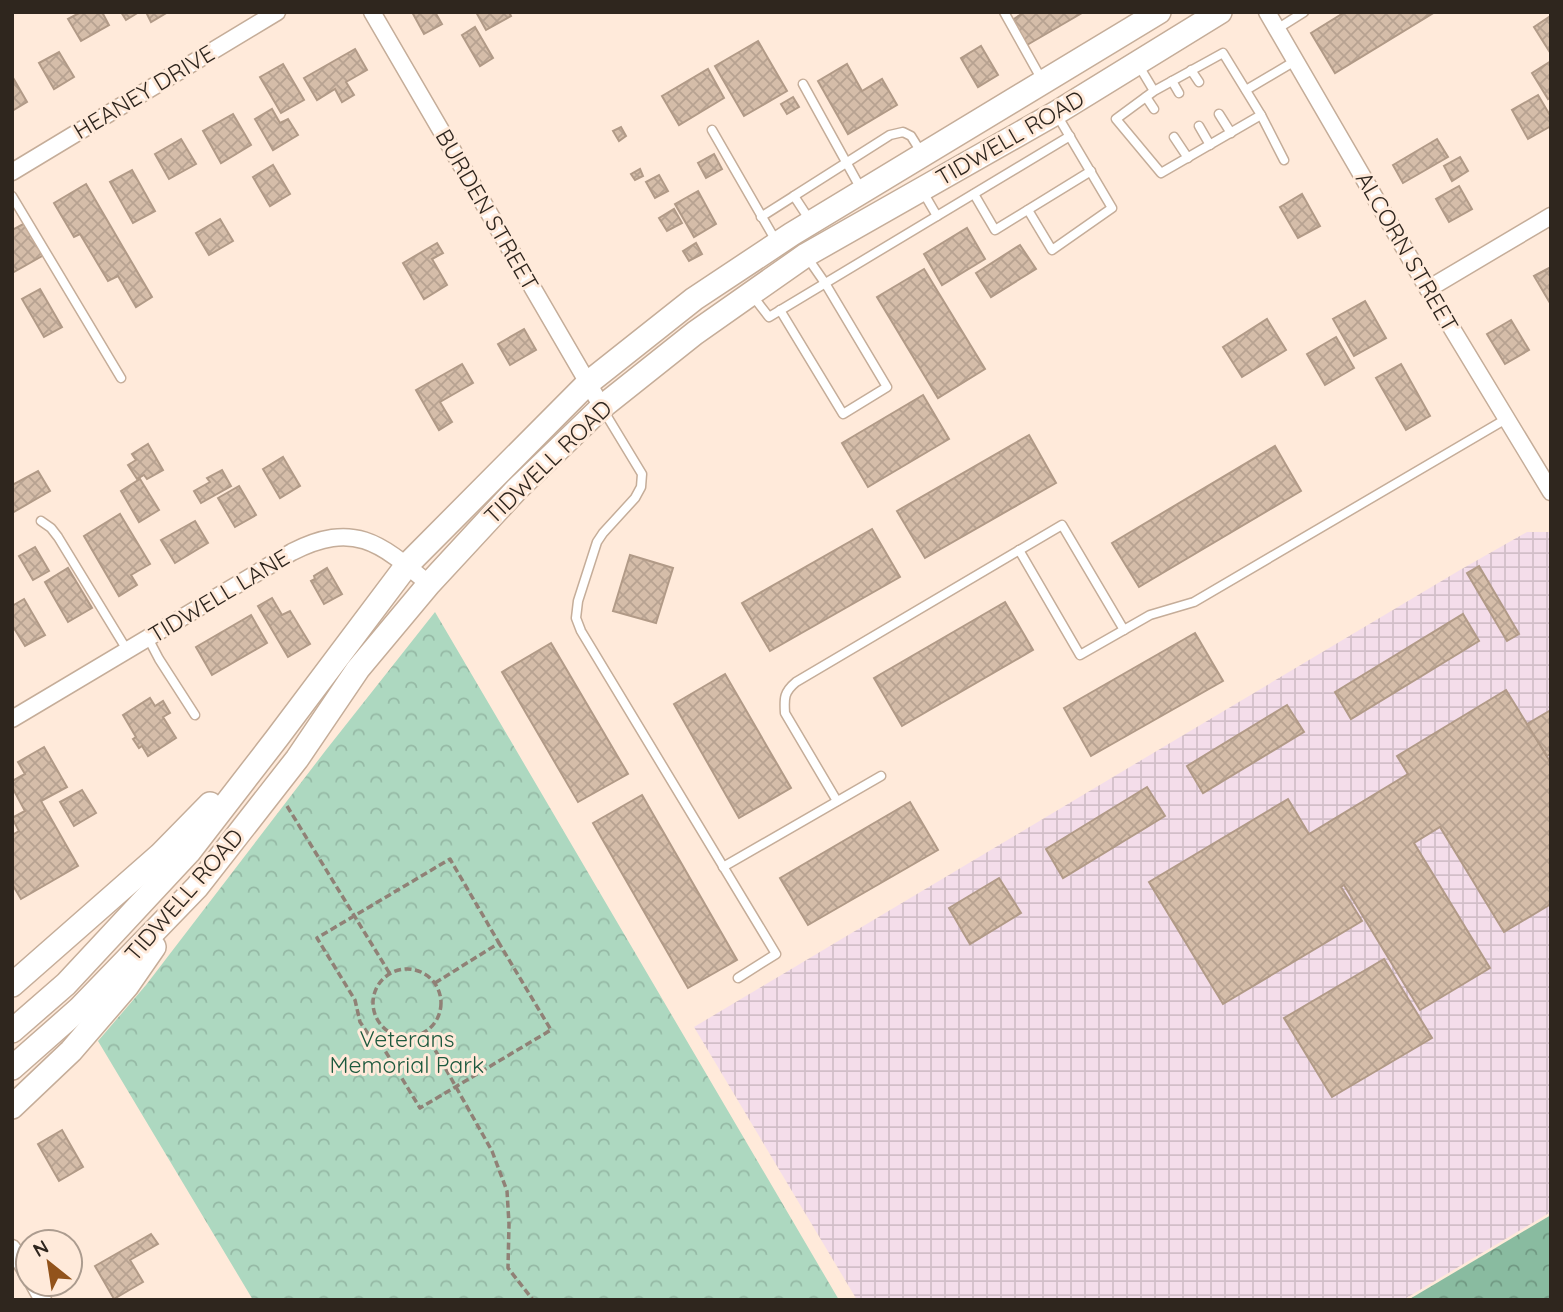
<svg xmlns="http://www.w3.org/2000/svg" width="1563" height="1312" font-family="Quicksand,sans-serif">
<style>
.industrial{fill:url(#industrial-grid)}
.forest{fill:url(#forest-crowns)}
.park{fill:url(#park-crowns)}
.building{fill:url(#building-cross-hatch);stroke:#b19a87;stroke-width:2}
.lines{fill:none;stroke-linecap:round;stroke-linejoin:round}
.service-casing{stroke:#c5ad99;stroke-width:11}
.minor-casing{stroke:#c5ad99;stroke-width:19}
.secondary-casing{stroke:#c5ad99;stroke-width:26}
.path{stroke:#908176;stroke-width:3.5;stroke-dasharray:7 3.5;stroke-linecap:butt}
.service{stroke:#fff;stroke-width:8}
.minor{stroke:#fff;stroke-width:16}
.secondary{stroke:#fff;stroke-width:23}
.labels{text-anchor:middle;stroke-width:6;stroke-linejoin:round;paint-order:stroke}
.street-label{font-size:23px;fill:#2f261e;stroke:#ffeada}
.park-label{font-size:23px;fill:#1d593e;stroke:#ffeada}
</style>
<defs>
<pattern id="industrial-grid" width="8" height="8" patternUnits="userSpaceOnUse" patternTransform="scale(1.75)"><rect width="8" height="8" fill="#f4ddea"/><path d="M0 4h8M4 0v8" fill="none" stroke="#d2bec8"/></pattern>
<pattern id="forest-crowns" width="20" height="18" patternUnits="userSpaceOnUse" patternTransform="scale(1.75)"><rect width="20" height="18" fill="#89bba0"/><path d="M2 6a3 3 0 1 1 6 0M12 15a3 3 0 1 1 6 0" fill="none" stroke="#709882"/></pattern>
<pattern id="park-crowns" width="20" height="18" patternUnits="userSpaceOnUse" patternTransform="scale(1.75)"><rect width="20" height="18" fill="#add8c0"/><path d="M2 6a3 3 0 1 1 6 0M12 15a3 3 0 1 1 6 0" fill="none" stroke="#95b9a5"/></pattern>
<pattern id="building-cross-hatch" width="8" height="8" patternUnits="userSpaceOnUse" patternTransform="scale(1.75)"><rect width="8" height="8" fill="#d5bda9"/><path d="M0 0l8 8M0 8l8-8" fill="none" stroke="#b7a291"/></pattern>
</defs>
<rect width="100%" height="100%" fill="#ffeada"/>
<polygon class="industrial" points="1527,532 1551,532 1551,1212 1403,1300 857,1300 694,1027 1460,570"/>
<polygon class="forest" points="1551,1215 1551,1300 1408,1300"/>
<polygon class="park" points="435,612 839,1300 253,1300 98,1041 146,985 326,750"/>
<g class="building">
<polygon points="81,12 102,12 109,25 81,41 68,19"/>
<polygon points="121,12 139,12 126,20"/>
<polygon points="146,12 168,12 151,22"/>
<polygon points="412,12 435,12 442,24 424,34"/>
<polygon points="476,12 509,12 511,16 486,30"/>
<polygon points="1025,12 1082,12 1082,13 1027,45 1012,20"/>
<polygon points="1345,12 1435,12 1335,73 1311,33"/>
<polygon points="1549,17 1551,21 1551,54 1534,27"/>
<polygon points="475,27 493,58 480,66 462,35"/>
<polygon points="758,41 787,91 744,116 715,66"/>
<polygon points="981,46 998,75 978,87 961,58"/>
<polygon points="355,49 367,70 346,82 354,95 342,102 335,89 317,100 304,78"/>
<polygon points="59,52 74,77 54,89 39,63"/>
<polygon points="1551,61 1551,97 1548,99 1532,73"/>
<polygon points="283,64 304,100 281,113 260,77"/>
<polygon points="847,64 862,91 882,79 897,105 848,134 818,81"/>
<polygon points="708,69 724,98 679,125 662,96"/>
<polygon points="12,76 27,102 12,111"/>
<polygon points="1538,95 1551,117 1551,126 1528,139 1512,110"/>
<polygon points="793,97 799,107 787,114 781,104"/>
<polygon points="272,109 280,123 288,119 298,135 273,150 255,119"/>
<polygon points="233,114 251,145 221,163 203,131"/>
<polygon points="621,127 626,136 619,141 613,131"/>
<polygon points="181,139 196,164 169,179 155,154"/>
<polygon points="1437,139 1448,157 1403,183 1393,165"/>
<polygon points="714,154 722,169 706,178 698,163"/>
<polygon points="1460,157 1468,171 1452,181 1444,166"/>
<polygon points="273,165 290,194 270,206 253,177"/>
<polygon points="640,169 643,176 635,180 631,174"/>
<polygon points="132,170 155,211 133,223 110,182"/>
<polygon points="659,175 668,191 655,198 646,182"/>
<polygon points="86,184 152,297 136,307 118,276 108,281 80,234 74,237 54,203"/>
<polygon points="1459,186 1472,209 1449,222 1436,199"/>
<polygon points="698,191 716,224 694,237 675,204"/>
<polygon points="1302,194 1320,226 1298,238 1280,207"/>
<polygon points="674,209 682,223 667,231 659,218"/>
<polygon points="220,219 233,241 209,255 196,233"/>
<polygon points="25,223 44,255 12,273 12,230"/>
<polygon points="967,228 985,259 942,285 924,254"/>
<polygon points="437,243 443,253 432,259 447,285 424,299 403,263"/>
<polygon points="696,243 702,254 689,261 683,251"/>
<polygon points="1020,245 1036,269 991,297 976,273"/>
<polygon points="1551,267 1551,303 1550,303 1534,276"/>
<polygon points="924,269 985,369 938,398 877,297"/>
<polygon points="40,289 62,327 44,337 22,299"/>
<polygon points="1365,301 1386,338 1354,356 1333,319"/>
<polygon points="1267,319 1286,350 1242,377 1223,347"/>
<polygon points="1511,320 1529,350 1505,364 1487,334"/>
<polygon points="524,329 536,350 510,365 498,344"/>
<polygon points="1336,337 1354,368 1325,385 1307,354"/>
<polygon points="462,364 473,383 440,402 452,422 439,430 416,390"/>
<polygon points="1401,364 1430,416 1406,430 1376,378"/>
<polygon points="923,395 949,439 868,487 842,443"/>
<polygon points="1029,435 1056,483 925,558 897,511"/>
<polygon points="148,444 163,470 147,479 144,475 137,479 128,465 136,460 132,454"/>
<polygon points="1275,446 1301,491 1139,587 1112,543"/>
<polygon points="283,457 300,486 280,498 263,469"/>
<polygon points="222,470 231,486 201,503 194,491 210,482 207,478"/>
<polygon points="38,471 50,491 12,513 12,485"/>
<polygon points="140,479 159,510 139,522 121,491"/>
<polygon points="239,486 256,515 235,527 218,498"/>
<polygon points="120,514 150,564 131,575 137,585 119,596 84,536"/>
<polygon points="195,521 208,543 175,563 161,540"/>
<polygon points="872,529 900,577 770,651 742,603"/>
<polygon points="35,547 49,571 33,580 19,556"/>
<polygon points="630,555 673,568 656,623 613,611"/>
<polygon points="1479,566 1519,634 1507,641 1467,573"/>
<polygon points="68,568 92,608 68,622 45,582"/>
<polygon points="327,568 342,594 324,604 311,581 315,579 314,576"/>
<polygon points="272,598 282,615 290,611 310,644 288,657 258,606"/>
<polygon points="24,599 45,635 25,646 12,625 12,606"/>
<polygon points="1005,602 1033,650 902,726 874,678"/>
<polygon points="1463,614 1479,641 1351,719 1335,692"/>
<polygon points="251,615 267,643 212,675 196,647"/>
<polygon points="1195,633 1223,681 1091,756 1064,708"/>
<polygon points="551,643 628,774 578,802 502,672"/>
<polygon points="725,674 791,788 739,818 674,704"/>
<polygon points="1506,690 1551,763 1551,904 1504,932 1440,827 1414,843 1490,968 1420,1010 1344,885 1341,887 1362,921 1223,1004 1149,882 1288,799 1309,834 1408,774 1397,756"/>
<polygon points="150,698 155,706 163,701 170,713 163,717 176,738 148,756 142,746 139,748 133,739 136,737 123,715"/>
<polygon points="1287,705 1304,732 1203,793 1187,766"/>
<polygon points="1551,710 1551,754 1547,756 1527,724"/>
<polygon points="44,747 67,787 41,801 78,866 21,899 12,884 12,835 19,831 12,818 25,811 12,787 12,781 25,774 18,762"/>
<polygon points="1147,787 1165,816 1063,878 1046,849"/>
<polygon points="82,790 96,813 74,826 60,802"/>
<polygon points="642,795 737,960 688,988 593,823"/>
<polygon points="910,802 938,850 808,925 780,878"/>
<polygon points="999,878 1021,913 970,944 949,908"/>
<polygon points="1384,959 1432,1038 1332,1097 1284,1018"/>
<polygon points="62,1130 83,1167 59,1181 38,1144"/>
<polygon points="151,1234 158,1244 130,1260 143,1282 114,1299 95,1266"/>
</g>
<g class="lines">
<defs>
<g id="service">
<polyline points="1004,12 1042,80"/>
<polyline points="1277,29 1304,12"/>
<polyline points="1139,66 1154,91 1116,119 1161,173 1261,115 1223,53 1154,91"/>
<polyline points="1191,70 1199,82"/>
<polyline points="1172,81 1179,93"/>
<polyline points="803,84 861,189"/>
<polyline points="1246,90 1295,61"/>
<polyline points="1146,97 1154,109"/>
<polyline points="1219,114 1231,133"/>
<polyline points="1261,115 1284,160"/>
<polyline points="1199,126 1210,145"/>
<polyline points="712,130 776,241"/>
<polyline points="1174,137 1188,158"/>
<polyline points="923,192 937,216"/>
<polyline points="974,194 995,230 1091,171"/>
<polyline points="12,196 121,378"/>
<polyline points="794,196 890,135 903,132 911,136 921,152"/>
<polyline points="1028,210 1052,250 1112,208 1057,115"/>
<polyline points="761,217 794,196 811,222"/>
<polyline points="752,295 769,317 1070,136"/>
<polyline points="780,310 843,414 887,387 825,283 807,257"/>
<polyline points="602,408 642,474 641,487 635,498 603,533 597,542 578,601 576,618 581,631 776,954 738,978"/>
<polyline points="41,521 51,528 58,537 127,650"/>
<polyline points="1019,550 1080,655 1150,615 1194,602 1506,419"/>
<polyline points="148,638 159,659 195,715"/>
<path d="M837,801L785,713C784,698 784,692 796,682L1062,525L1124,630"/>
<polyline points="723,867 881,776"/>
</g>
<g id="minor">
<polyline points="372,12 602,407"/>
<polyline points="1267,12 1428,289 1551,492"/>
<polyline points="12,172 277,12"/>
<polyline points="1428,289 1551,216"/>
<path d="M12,719L292,552C355,520 381,544 429,584"/>
<polyline points="12,1248 28,1274"/>
<polyline points="34,1284 43,1300"/>
</g>
<g id="secondary">
<polyline points="12,985 160,855 210,804"/>
<polyline points="12,1031 66,984 189,852 277,738 407,565 588,383 694,299 792,234 1159,12"/>
<polyline points="12,1068 79,1009 197,887 297,759 358,669 429,584 516,490 602,407 695,333 806,255 1056,113 1220,12"/>
<polyline points="12,1107 71,1051 127,986 154,947"/>
</g>
</defs>
<use href="#service" class="service-casing"/>
<use href="#minor" class="minor-casing"/>
<use href="#secondary" class="secondary-casing"/>
<g class="path">
<polyline points="287,806 390,974"/>
<circle cx="407" cy="1003" r="34"/>
<polyline points="435,983 499,943 551,1030 420,1108 384,1049 371,1038 360,1022 355,1000 317,938 450,859 499,943"/>
<polyline points="425,1032 492,1151 507,1191 509,1224 508,1268 533,1300"/>
</g>
<use href="#service" class="service"/>
<use href="#minor" class="minor"/>
<use href="#secondary" class="secondary"/>
</g>
<g class="labels">
<g class="street-label">
<text transform="translate(144 92) rotate(-31)" y="8">HEANEY DRIVE</text>
<text transform="translate(1010 138) rotate(-30)" y="8">TIDWELL ROAD</text>
<text transform="translate(487 210) rotate(60)" y="8">BURDEN STREET</text>
<text transform="translate(1407 252) rotate(60)" y="8">ALCORN STREET</text>
<text transform="translate(548 462) rotate(-44)" y="8">TIDWELL ROAD</text>
<text transform="translate(219 596) rotate(-31)" y="8">TIDWELL LANE</text>
<text transform="translate(184 895) rotate(-49)" y="8">TIDWELL ROAD</text>
</g>
<g class="park-label">
<text x="407" y="1047">Veterans<tspan x="407" dy="26">Memorial Park</tspan></text>
</g>
</g>
<rect width="1563" height="1312" fill="none" stroke="#2f261e" stroke-width="28"/>
<g transform="translate(49 1263) rotate(330)"><circle r="33" fill="#ffeada" stroke="#ac9c8f" stroke-width="2"/>
<path d="M0-5L12 26L0 18L-12 26Z" fill="#92531b"/>
<text y="-10" font-size="19" font-weight="bold" text-anchor="middle" fill="#2f261e">N</text>
</g>
</svg>
